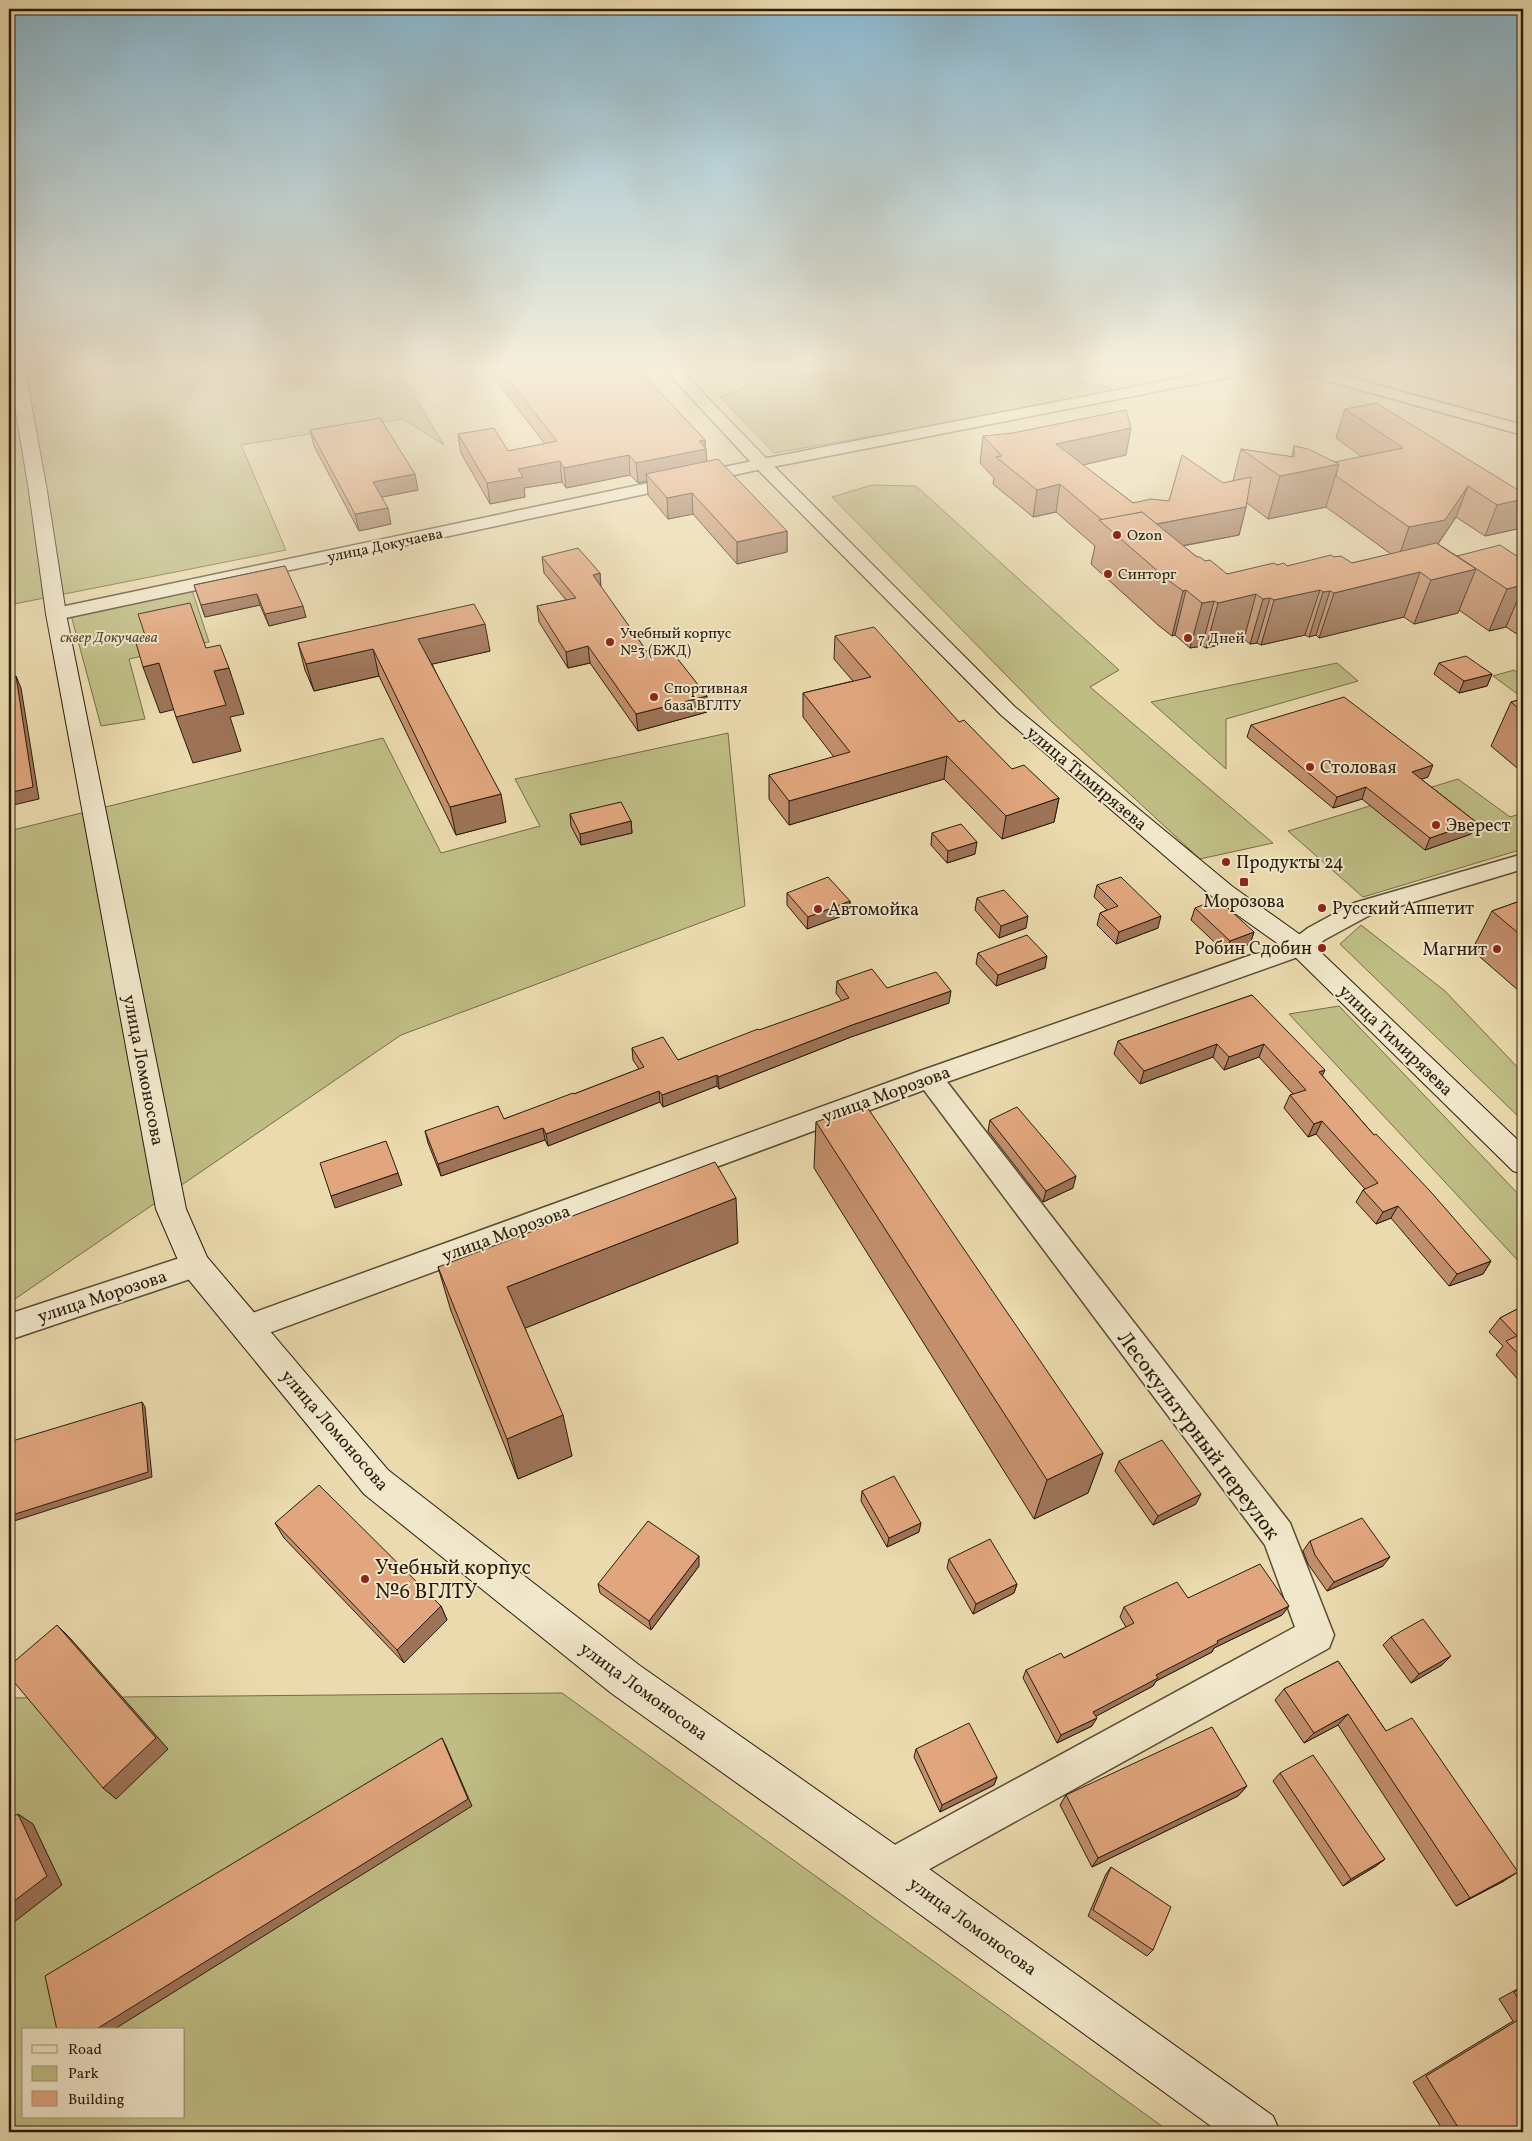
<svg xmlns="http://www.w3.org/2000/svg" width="1532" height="2141" font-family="Vollkorn,serif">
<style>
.green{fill:#bfbd84;stroke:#746c48;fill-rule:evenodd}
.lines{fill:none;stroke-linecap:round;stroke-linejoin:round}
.minor-casing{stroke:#594c35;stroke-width:3}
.secondary-casing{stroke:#291c0d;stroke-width:2}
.minor{fill:#f1e7ca;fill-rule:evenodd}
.secondary{fill:#f1e7ca;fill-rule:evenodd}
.wall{fill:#c28f6c;stroke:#291c0d;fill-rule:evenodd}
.shaded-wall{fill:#9e7458;stroke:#291c0d}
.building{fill:#e1a67e;stroke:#291c0d}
.poi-dot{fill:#8f2418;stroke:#f1e7ca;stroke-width:2}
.labels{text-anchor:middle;stroke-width:4;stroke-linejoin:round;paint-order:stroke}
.far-poi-label{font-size:15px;fill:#291c0d;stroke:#f1e7ca;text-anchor:start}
.far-street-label{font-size:15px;fill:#291c0d;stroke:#f1e7ca}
.far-park-label{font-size:15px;font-style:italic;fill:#564c31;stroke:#f1e7ca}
.poi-label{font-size:18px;fill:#291c0d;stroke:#f1e7ca;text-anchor:start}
.street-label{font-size:18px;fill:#291c0d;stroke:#f1e7ca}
.near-street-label{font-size:21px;fill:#291c0d;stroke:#f1e7ca}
.near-poi-label{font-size:21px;fill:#291c0d;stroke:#f1e7ca;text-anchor:start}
</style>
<rect width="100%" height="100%" fill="#eadaad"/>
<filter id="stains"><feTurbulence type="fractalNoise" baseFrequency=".004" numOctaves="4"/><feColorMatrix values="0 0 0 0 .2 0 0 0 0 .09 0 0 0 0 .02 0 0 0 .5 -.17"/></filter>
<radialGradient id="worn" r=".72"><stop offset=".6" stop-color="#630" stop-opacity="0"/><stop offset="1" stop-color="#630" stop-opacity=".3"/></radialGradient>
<g class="green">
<polygon points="9,370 419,370 401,374 444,445 403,419 241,445 286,550 9,605"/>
<polygon points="735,370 1055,370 1083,382 1111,388 1100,397 774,453 720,397 741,390 747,380 741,373"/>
<polygon points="872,485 916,486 1119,670 1090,687 1273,843 1200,859 1052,722 832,497"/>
<polygon points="192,590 209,642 129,659 145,719 101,726 71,615"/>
<polygon points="1337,663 1358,681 1226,719 1226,769 1151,702"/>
<polygon points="1514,670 1523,677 1523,698 1493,676"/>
<polygon points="728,733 745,906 401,1035 9,1303 9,831 383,738 441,853 540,826 515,779"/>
<polygon points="1458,779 1510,817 1523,813 1523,849 1363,897 1288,831"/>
<polygon points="1361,925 1445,991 1523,1073 1523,1121 1340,944"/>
<polygon points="1339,1006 1523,1199 1523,1266 1289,1014"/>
<path d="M562,1693L1170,2132H9V1698ZM24,2030H184V2117H24Z"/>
</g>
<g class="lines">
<defs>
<g id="minor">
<polygon points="1221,370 1252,370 1245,374 762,469 56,620 49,618 47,614 49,610 56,608 762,459"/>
<polygon points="1297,370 1322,370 1523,425 1523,435 1299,373"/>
<polygon points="1523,854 1523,869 1370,915 1324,940 1309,953 947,1082 1290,1523 1334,1635 1329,1648 906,1882 892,1888 878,1882 872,1868 878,1854 1295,1627 1265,1545 924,1090 247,1341 236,1337 232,1328 236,1319 920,1071 1291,941 1308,928 1354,903"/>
<polygon points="195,1253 205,1256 210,1265 205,1274 9,1340 9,1314"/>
</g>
<g id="secondary">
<polygon points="9,370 25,370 47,491 66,614 186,1209 207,1257 388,1470 639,1665 907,1853 1273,2116 1280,2132 1219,2132 877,1883 611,1693 364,1494 184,1274 156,1209 46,614 29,491"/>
<polygon points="665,370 681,370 768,460 1015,707 1233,887 1309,941 1523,1145 1523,1174 1513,1171 1291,953 1215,899 1001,715 756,468"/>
</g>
</defs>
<use href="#minor" class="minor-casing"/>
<use href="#secondary" class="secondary-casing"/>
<use href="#minor" class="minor"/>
<use href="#secondary" class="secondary"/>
</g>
<g class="wall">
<polygon points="488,370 639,370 705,440 705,448 706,449 707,462 787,531 787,552 737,564 693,514 668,519 648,495 647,481 638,483 630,475 566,488 562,482 524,488 525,497 490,504 461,453 458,434 508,451 545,444"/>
<path d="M1345,409L1523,493V515L1517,529L1485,536L1456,517L1438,544L1457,556L1523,560V638L1506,627L1489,631L1459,610L1458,613L1414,624L1404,617L1319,638L1316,635L1309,637L1305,635L1261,645L1257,643L1250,644L1244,639L1206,648L1202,646L1190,648L1175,635L1172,636L1158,625L1091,564L1095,546L1056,512L1033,517L993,484L994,478L980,463L983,436L1126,455L1083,465L1133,503L1169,501L1223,483L1233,481L1241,449L1292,457L1294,446L1335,462L1362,457L1336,438ZM1247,503L1268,519L1326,507L1391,554L1352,563L1334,557L1287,566L1277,565L1227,574L1205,561L1197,557L1183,546L1239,535Z"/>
<polygon points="310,430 418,490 382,497 391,524 359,531 314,446"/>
<polygon points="542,557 600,573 601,587 648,653 707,712 638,731 590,663 568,668 539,622 537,606 566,600 544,573"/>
<polygon points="285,566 306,617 269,626 260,605 205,617 194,585"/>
<polygon points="835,636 959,722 1012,769 1059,798 1054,822 1002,839 944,779 789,825 769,799 769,775 834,757 803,717 803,693 853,681 834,659"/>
<polygon points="298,643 490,651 432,664 506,822 456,835 379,676 314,691 305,670"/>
<polygon points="1439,663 1492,674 1487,686 1459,693 1434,674"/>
<polygon points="1523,699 1523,773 1491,746 1511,702"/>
<polygon points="1251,725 1428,777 1421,779 1476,822 1471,834 1425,850 1362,799 1333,808 1247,737"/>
<polygon points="570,814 631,821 632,833 581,845 571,826"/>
<polygon points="932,833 975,854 947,863 931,845"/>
<polygon points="1097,885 1158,928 1116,944 1097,925 1100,913 1107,910 1094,897"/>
<polygon points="787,893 850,901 850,913 807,929 787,905"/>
<polygon points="977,898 1026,928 999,938 975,910"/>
<polygon points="1523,900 1523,990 1519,991 1472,950 1492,911"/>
<polygon points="1195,908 1254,932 1250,944 1226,953 1191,920"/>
<polygon points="978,953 1045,968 996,986 976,964"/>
<polygon points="837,981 887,988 949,1003 851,1037 719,1089 717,1086 663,1107 660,1102 548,1146 545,1140 441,1176 428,1143 425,1131 504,1119 574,1094 639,1069 633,1060 632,1048 678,1060 842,1001 836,993"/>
<polygon points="1252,995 1374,1135 1491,1261 1483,1274 1449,1286 1391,1218 1376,1224 1356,1202 1363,1190 1365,1189 1316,1134 1308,1137 1284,1108 1290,1095 1293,1094 1259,1057 1224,1070 1213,1057 1140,1084 1114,1054 1118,1041"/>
<polygon points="990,1120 1073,1188 1043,1202 988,1131"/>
<polygon points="816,1122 1103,1453 1088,1493 1034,1519 814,1168"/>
<polygon points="738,1243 525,1328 572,1456 518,1479 451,1311 438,1267"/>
<polygon points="1523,1306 1523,1385 1496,1355 1503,1346 1489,1332 1500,1318"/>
<polygon points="1119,1461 1196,1504 1153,1525 1115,1471"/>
<polygon points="862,1491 919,1532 887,1547 861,1501"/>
<polygon points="275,1523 441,1606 447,1620 404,1663 284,1538"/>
<polygon points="1310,1541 1383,1566 1327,1591 1308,1564 1303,1551"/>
<polygon points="949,1559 1017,1584 1014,1593 973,1614 947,1568"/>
<polygon points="699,1566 651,1630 600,1593 598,1584"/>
<polygon points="1188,1598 1289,1606 1282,1615 1214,1648 1212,1652 1156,1681 1153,1686 1096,1716 1092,1726 1057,1743 1023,1678 1026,1670 1064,1658 1126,1627 1120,1617 1124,1607"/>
<polygon points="1391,1637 1451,1656 1442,1665 1411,1683 1383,1645"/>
<polygon points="1338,1661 1386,1731 1504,1881 1456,1906 1338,1725 1304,1743 1275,1700 1284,1689"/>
<polygon points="916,1749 997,1777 994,1785 940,1812 914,1757"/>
<polygon points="1280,1773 1385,1859 1376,1866 1343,1886 1273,1781"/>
<polygon points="1247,1786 1238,1796 1092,1867 1060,1805 1066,1795"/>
<polygon points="1111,1867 1153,1950 1147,1956 1088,1916 1106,1874"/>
<polygon points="1523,1986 1523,2132 1444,2132 1413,2082 1513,2021 1499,1999"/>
</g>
<g class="shaded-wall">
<polygon points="1131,428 1126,455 1052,472 1056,444"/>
<polygon points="705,440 705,449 706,449 707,469 646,474 647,481 638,483 636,463 699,441"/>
<polygon points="629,455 630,475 566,488 564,468"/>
<polygon points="560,461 562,482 524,488 525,497 490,504 487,483 518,469"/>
<polygon points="1339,464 1326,507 1268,519 1280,476"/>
<polygon points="415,474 418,490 377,498 373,482"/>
<polygon points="1060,484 1056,512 1033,517 1037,490"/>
<polygon points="1468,486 1456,517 1433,551 1398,559 1409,527"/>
<polygon points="692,493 693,514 668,519 667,498"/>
<polygon points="1523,499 1523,515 1517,529 1485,536 1497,505"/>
<polygon points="1246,507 1239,535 1138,554 1115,532"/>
<polygon points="388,508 391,524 359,531 355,514"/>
<polygon points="787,531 787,552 737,564 737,542"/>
<polygon points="1476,569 1458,613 1414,624 1431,580"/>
<polygon points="1420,572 1404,617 1319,638 1334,593"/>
<polygon points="600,573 601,589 593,575"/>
<polygon points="1523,585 1523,587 1506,627 1489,631 1507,589"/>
<polygon points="1186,590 1175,635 1172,636 1183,591"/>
<polygon points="1320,590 1305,635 1261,645 1274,600"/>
<polygon points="1330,591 1316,635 1309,637 1323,592"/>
<polygon points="257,594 260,605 205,617 201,605"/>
<polygon points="1256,594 1244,639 1206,648 1218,603"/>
<polygon points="1270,598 1257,643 1250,644 1263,599"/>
<polygon points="1214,601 1202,646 1190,648 1202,603"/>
<polygon points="303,606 306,617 269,626 265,614"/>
<polygon points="485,624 490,651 424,666 418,639"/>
<polygon points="588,646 590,663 568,668 566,652"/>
<polygon points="373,649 379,676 314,691 306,664"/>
<polygon points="159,663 176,709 160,713 143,667"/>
<polygon points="229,668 244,714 230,717 241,751 193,763 176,717 214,671"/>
<polygon points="1492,674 1487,686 1459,693 1464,681"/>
<polygon points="16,676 21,688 39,799 9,806 9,793"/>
<polygon points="707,696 707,712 638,731 636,714"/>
<polygon points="947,756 944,779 789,825 789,801"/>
<polygon points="1433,765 1428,777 1407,784 1412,772"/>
<polygon points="1366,787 1362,799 1333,808 1337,797"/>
<polygon points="501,794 506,822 456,835 450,807"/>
<polygon points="1059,798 1054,822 1002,839 1006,816"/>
<polygon points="631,821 632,833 581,845 580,834"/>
<polygon points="1476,822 1471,834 1425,850 1430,838"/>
<polygon points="977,842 975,854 947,863 948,851"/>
<polygon points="850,901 850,913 807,929 808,917"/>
<polygon points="1028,916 1026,928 999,938 1001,926"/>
<polygon points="1161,916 1158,928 1116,944 1119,932"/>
<polygon points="1254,932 1250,944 1226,953 1230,941"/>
<polygon points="1047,956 1045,968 996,986 998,975"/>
<polygon points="1523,984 1523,990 1519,991"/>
<polygon points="951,991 949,1003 851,1037 719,1089 718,1077 852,1025"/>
<polygon points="1217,1044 1213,1057 1140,1084 1144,1071"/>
<polygon points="1264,1044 1259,1057 1224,1070 1229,1057"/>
<polygon points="1325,1070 1319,1083 1319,1072"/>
<polygon points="717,1075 717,1086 663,1107 662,1095"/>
<polygon points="659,1091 660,1102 548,1146 546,1134"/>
<polygon points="1322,1121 1316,1134 1308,1137 1314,1124"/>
<polygon points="543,1128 545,1140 441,1176 438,1164"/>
<polygon points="398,1173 402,1185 335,1208 331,1196"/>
<polygon points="1076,1176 1073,1188 1043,1202 1046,1191"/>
<polygon points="736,1198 738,1243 518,1331 507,1287"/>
<polygon points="1398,1206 1391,1218 1376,1224 1383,1212"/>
<polygon points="1491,1261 1483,1274 1449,1286 1457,1274"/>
<polygon points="142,1402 145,1407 152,1477 11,1522 9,1519 9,1516"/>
<polygon points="563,1415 572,1456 518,1479 507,1439"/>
<polygon points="1103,1453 1088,1493 1034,1519 1047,1480"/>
<polygon points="1201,1494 1196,1504 1153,1525 1158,1516"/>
<polygon points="921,1523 919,1532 887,1547 889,1538"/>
<polygon points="699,1556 699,1566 651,1630 649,1621"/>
<polygon points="1390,1557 1383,1566 1327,1591 1334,1582"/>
<polygon points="1017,1584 1014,1593 973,1614 976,1604"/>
<polygon points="441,1606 447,1620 404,1663 397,1650"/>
<polygon points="1289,1606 1282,1615 1214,1648 1212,1652 1156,1681 1153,1686 1089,1720 1093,1712 1156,1675 1217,1641"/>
<polygon points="57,1625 70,1638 168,1749 116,1799 103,1788"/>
<polygon points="1451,1656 1442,1665 1411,1683 1419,1674"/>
<polygon points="1348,1714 1338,1725 1304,1743 1314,1733"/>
<polygon points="1097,1718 1092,1726 1057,1743 1061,1735"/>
<polygon points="442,1738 446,1746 472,1806 113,2030 95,2030"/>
<polygon points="997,1777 994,1785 940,1812 942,1805"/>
<polygon points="1247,1786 1238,1796 1092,1867 1098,1858"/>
<polygon points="18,1814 33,1824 62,1885 9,1926 9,1905"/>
<polygon points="1385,1859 1376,1866 1343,1886 1351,1879"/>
<polygon points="1518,1872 1504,1881 1456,1906 1470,1898"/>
</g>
<g class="building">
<polygon points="501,370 639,370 705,440 699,441 706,449 636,463 629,455 564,468 560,461 518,469 523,477 487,483 458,434 494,428 508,451 557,441"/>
<polygon points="1376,403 1523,493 1523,499 1497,505 1468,486 1445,520 1409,527 1336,476 1339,464 1335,462 1403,448 1345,409"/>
<polygon points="1126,410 1131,428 1056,444 1133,503 1151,499 1169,501 1182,455 1223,483 1251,477 1246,507 1156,524 1142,512 1102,520 1060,484 1037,490 996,457 1002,456 983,436 1013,433"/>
<polygon points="380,418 415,474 373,482 388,508 355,514 310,430"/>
<polygon points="1294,446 1308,449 1339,464 1280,476 1241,449 1294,457"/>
<polygon points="718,459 787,531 737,542 692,493 667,498 646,474"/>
<polygon points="1142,512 1197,557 1200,557 1205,561 1210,560 1227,574 1274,563 1277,565 1284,563 1287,566 1331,555 1334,557 1341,556 1352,563 1436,543 1476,569 1431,580 1420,572 1334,593 1330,591 1323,592 1320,590 1274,600 1270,598 1263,599 1256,594 1218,603 1214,601 1202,603 1186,590 1183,591 1168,580 1099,520"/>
<polygon points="1500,545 1523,560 1523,585 1507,589 1457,556"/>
<polygon points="578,548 600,573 593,575 648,653 669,648 707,696 636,714 588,646 566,652 537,606 576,598 542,557"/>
<polygon points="285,566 303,606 265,614 257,594 201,605 194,585"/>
<polygon points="190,603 206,648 220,645 229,668 214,671 226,705 176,717 159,663 143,667 136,643 147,641 138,614"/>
<polygon points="474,604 485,624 418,639 501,794 450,807 373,649 306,664 298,643"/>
<polygon points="874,627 959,722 964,720 1012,769 1024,765 1059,798 1006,816 947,756 789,801 769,775 850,752 803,693 871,677 835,636"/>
<polygon points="1466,656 1492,674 1464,681 1439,663"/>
<polygon points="16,676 33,787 9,793 9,678"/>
<polygon points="1344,697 1433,765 1412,772 1476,822 1430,838 1366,787 1337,797 1251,725"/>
<polygon points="1523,699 1523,712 1511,702"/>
<polygon points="621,802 631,821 580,834 570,814"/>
<polygon points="961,824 977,842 948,851 932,833"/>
<polygon points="828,877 850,901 808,917 787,893"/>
<polygon points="1121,877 1161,916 1119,932 1100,913 1118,906 1097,885"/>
<polygon points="1004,890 1028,916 1001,926 977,898"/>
<polygon points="1218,899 1254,932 1230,941 1195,908"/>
<polygon points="1523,900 1523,937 1492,911"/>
<polygon points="1027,935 1047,956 998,975 978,953"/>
<polygon points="872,969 887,988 936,972 951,991 852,1025 718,1077 717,1075 662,1095 659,1091 546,1134 543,1128 438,1164 425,1131 498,1106 504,1119 573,1093 574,1094 644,1067 632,1048 663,1037 678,1060 758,1029 759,1030 849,998 837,981"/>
<polygon points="1252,995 1325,1070 1319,1072 1374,1135 1376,1134 1431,1192 1491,1261 1457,1274 1398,1206 1383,1212 1363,1190 1378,1183 1322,1121 1314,1124 1290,1095 1306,1090 1264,1044 1229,1057 1217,1044 1144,1071 1118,1041"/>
<polygon points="865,1104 1103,1453 1047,1480 816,1122"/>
<polygon points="1017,1107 1076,1176 1046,1191 990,1120"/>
<polygon points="386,1141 398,1173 331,1196 320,1163"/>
<polygon points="715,1162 736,1198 507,1287 563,1415 507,1439 438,1267"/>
<polygon points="1523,1306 1523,1359 1506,1341 1517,1336 1500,1318"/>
<polygon points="142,1402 148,1472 9,1516 9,1442"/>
<polygon points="1162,1440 1201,1494 1158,1516 1119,1461"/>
<polygon points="894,1476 921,1523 889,1538 862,1491"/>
<polygon points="319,1485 441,1606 397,1650 275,1523"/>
<polygon points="1362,1518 1390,1557 1334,1582 1315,1555 1310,1541"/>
<polygon points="648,1521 699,1556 649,1621 598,1584"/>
<polygon points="990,1539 1017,1584 976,1604 949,1559"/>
<polygon points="1260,1564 1289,1606 1217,1641 1218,1643 1156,1675 1158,1678 1093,1712 1097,1718 1061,1735 1026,1670 1061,1653 1064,1658 1134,1623 1124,1607 1177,1582 1188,1598"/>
<polygon points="1423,1619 1451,1656 1419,1674 1391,1637"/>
<polygon points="57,1625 156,1738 103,1788 9,1676 9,1666"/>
<polygon points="1338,1661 1386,1731 1412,1718 1518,1872 1470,1898 1348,1714 1314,1733 1284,1689"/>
<polygon points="969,1723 997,1777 942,1805 916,1749"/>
<polygon points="1212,1727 1247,1786 1098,1858 1066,1795"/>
<polygon points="442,1738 468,1799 95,2030 57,2030 45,1976"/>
<polygon points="1313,1755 1385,1859 1351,1879 1280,1773"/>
<polygon points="18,1814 47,1876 9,1905 9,1820"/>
<polygon points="1111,1867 1171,1907 1153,1950 1093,1910"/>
<polygon points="1523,1987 1523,2006 1514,1992"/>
<polygon points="1523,2017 1523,2132 1461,2132 1426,2076"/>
</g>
<linearGradient id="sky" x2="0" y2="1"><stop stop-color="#88b7cf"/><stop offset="0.55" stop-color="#f6eeda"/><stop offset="1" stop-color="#f6eeda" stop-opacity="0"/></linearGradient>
<rect width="1532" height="670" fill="url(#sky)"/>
<g class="poi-dot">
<circle cx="1117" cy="535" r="5"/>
<circle cx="1108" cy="574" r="5"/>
<circle cx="1188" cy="638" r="5"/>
<circle cx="610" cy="642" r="5"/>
<circle cx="654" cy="697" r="5"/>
<circle cx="1310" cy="767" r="5"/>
<circle cx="1436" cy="825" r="5"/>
<circle cx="1226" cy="862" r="5"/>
<rect x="1239" y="877" width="10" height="10" rx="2.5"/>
<circle cx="1322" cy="908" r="5"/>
<circle cx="818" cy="909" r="5"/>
<circle cx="1322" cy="948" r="5"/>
<circle cx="1497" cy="949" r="5"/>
<circle cx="365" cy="1579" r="5"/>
</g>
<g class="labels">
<g class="far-poi-label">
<text x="1127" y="540">Ozon</text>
<text x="1118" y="579">Синторг</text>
<text x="620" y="638">Учебный корпус<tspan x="620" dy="17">№3 (БЖД)</tspan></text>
<text x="1198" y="643">7 Дней</text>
<text x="664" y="693">Спортивная<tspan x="664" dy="17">база ВГЛТУ</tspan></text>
</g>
<g class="far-street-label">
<text transform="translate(385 545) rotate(-12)" y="5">улица Докучаева</text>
</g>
<g class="far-park-label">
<text x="109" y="642">сквер Докучаева</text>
</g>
<g class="poi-label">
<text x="1320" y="773">Столовая</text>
<text x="1446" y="831">Эверест</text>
<text x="1236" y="868">Продукты 24</text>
<text x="1244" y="907" text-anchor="middle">Морозова</text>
<text x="1332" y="914">Русский Аппетит</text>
<text x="828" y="915">Автомойка</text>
<text x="1312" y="954" text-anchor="end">Робин Сдобин</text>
<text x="1487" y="955" text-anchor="end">Магнит</text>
</g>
<g class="street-label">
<text transform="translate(1087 778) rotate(40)" y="6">улица Тимирязева</text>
<text transform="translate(1396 1040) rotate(44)" y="6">улица Тимирязева</text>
<text transform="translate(144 1070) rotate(79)" y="6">улица Ломоносова</text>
<text transform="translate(886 1094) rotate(-20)" y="6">улица Морозова</text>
<text transform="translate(506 1233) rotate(-20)" y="6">улица Морозова</text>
<text transform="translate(102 1296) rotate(-18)" y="6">улица Морозова</text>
<text transform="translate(335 1430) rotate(49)" y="6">улица Ломоносова</text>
<text transform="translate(644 1691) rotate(36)" y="6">улица Ломоносова</text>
<text transform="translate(973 1926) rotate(36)" y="6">улица Ломоносова</text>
</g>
<g class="near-street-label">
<text transform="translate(1199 1435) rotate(53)" y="7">Лесокультурный переулок</text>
</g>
<g class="near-poi-label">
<text x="375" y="1574">Учебный корпус<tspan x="375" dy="24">№6 ВГЛТУ</tspan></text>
</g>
</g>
<rect width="1532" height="2141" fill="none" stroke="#eadaad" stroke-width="30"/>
<rect x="10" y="10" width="1512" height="2121" fill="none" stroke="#291c0d" stroke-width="2.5"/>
<rect x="15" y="15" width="1502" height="2111" fill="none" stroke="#291c0d"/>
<rect x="22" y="2028" width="162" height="90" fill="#f1e7ca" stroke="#a1967e"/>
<rect x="32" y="2045" width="25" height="8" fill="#f1e7ca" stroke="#a1967e"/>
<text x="68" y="2054" font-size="15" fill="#291c0d">Road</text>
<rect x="32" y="2066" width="25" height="15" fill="#bfbd84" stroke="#a1967e"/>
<text x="68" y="2078" font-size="15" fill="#291c0d">Park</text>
<rect x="32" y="2091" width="25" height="15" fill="#e1a67e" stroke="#a1967e"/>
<text x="68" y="2104" font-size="15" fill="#291c0d">Building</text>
<rect width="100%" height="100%" filter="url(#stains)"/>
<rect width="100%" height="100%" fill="url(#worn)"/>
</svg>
